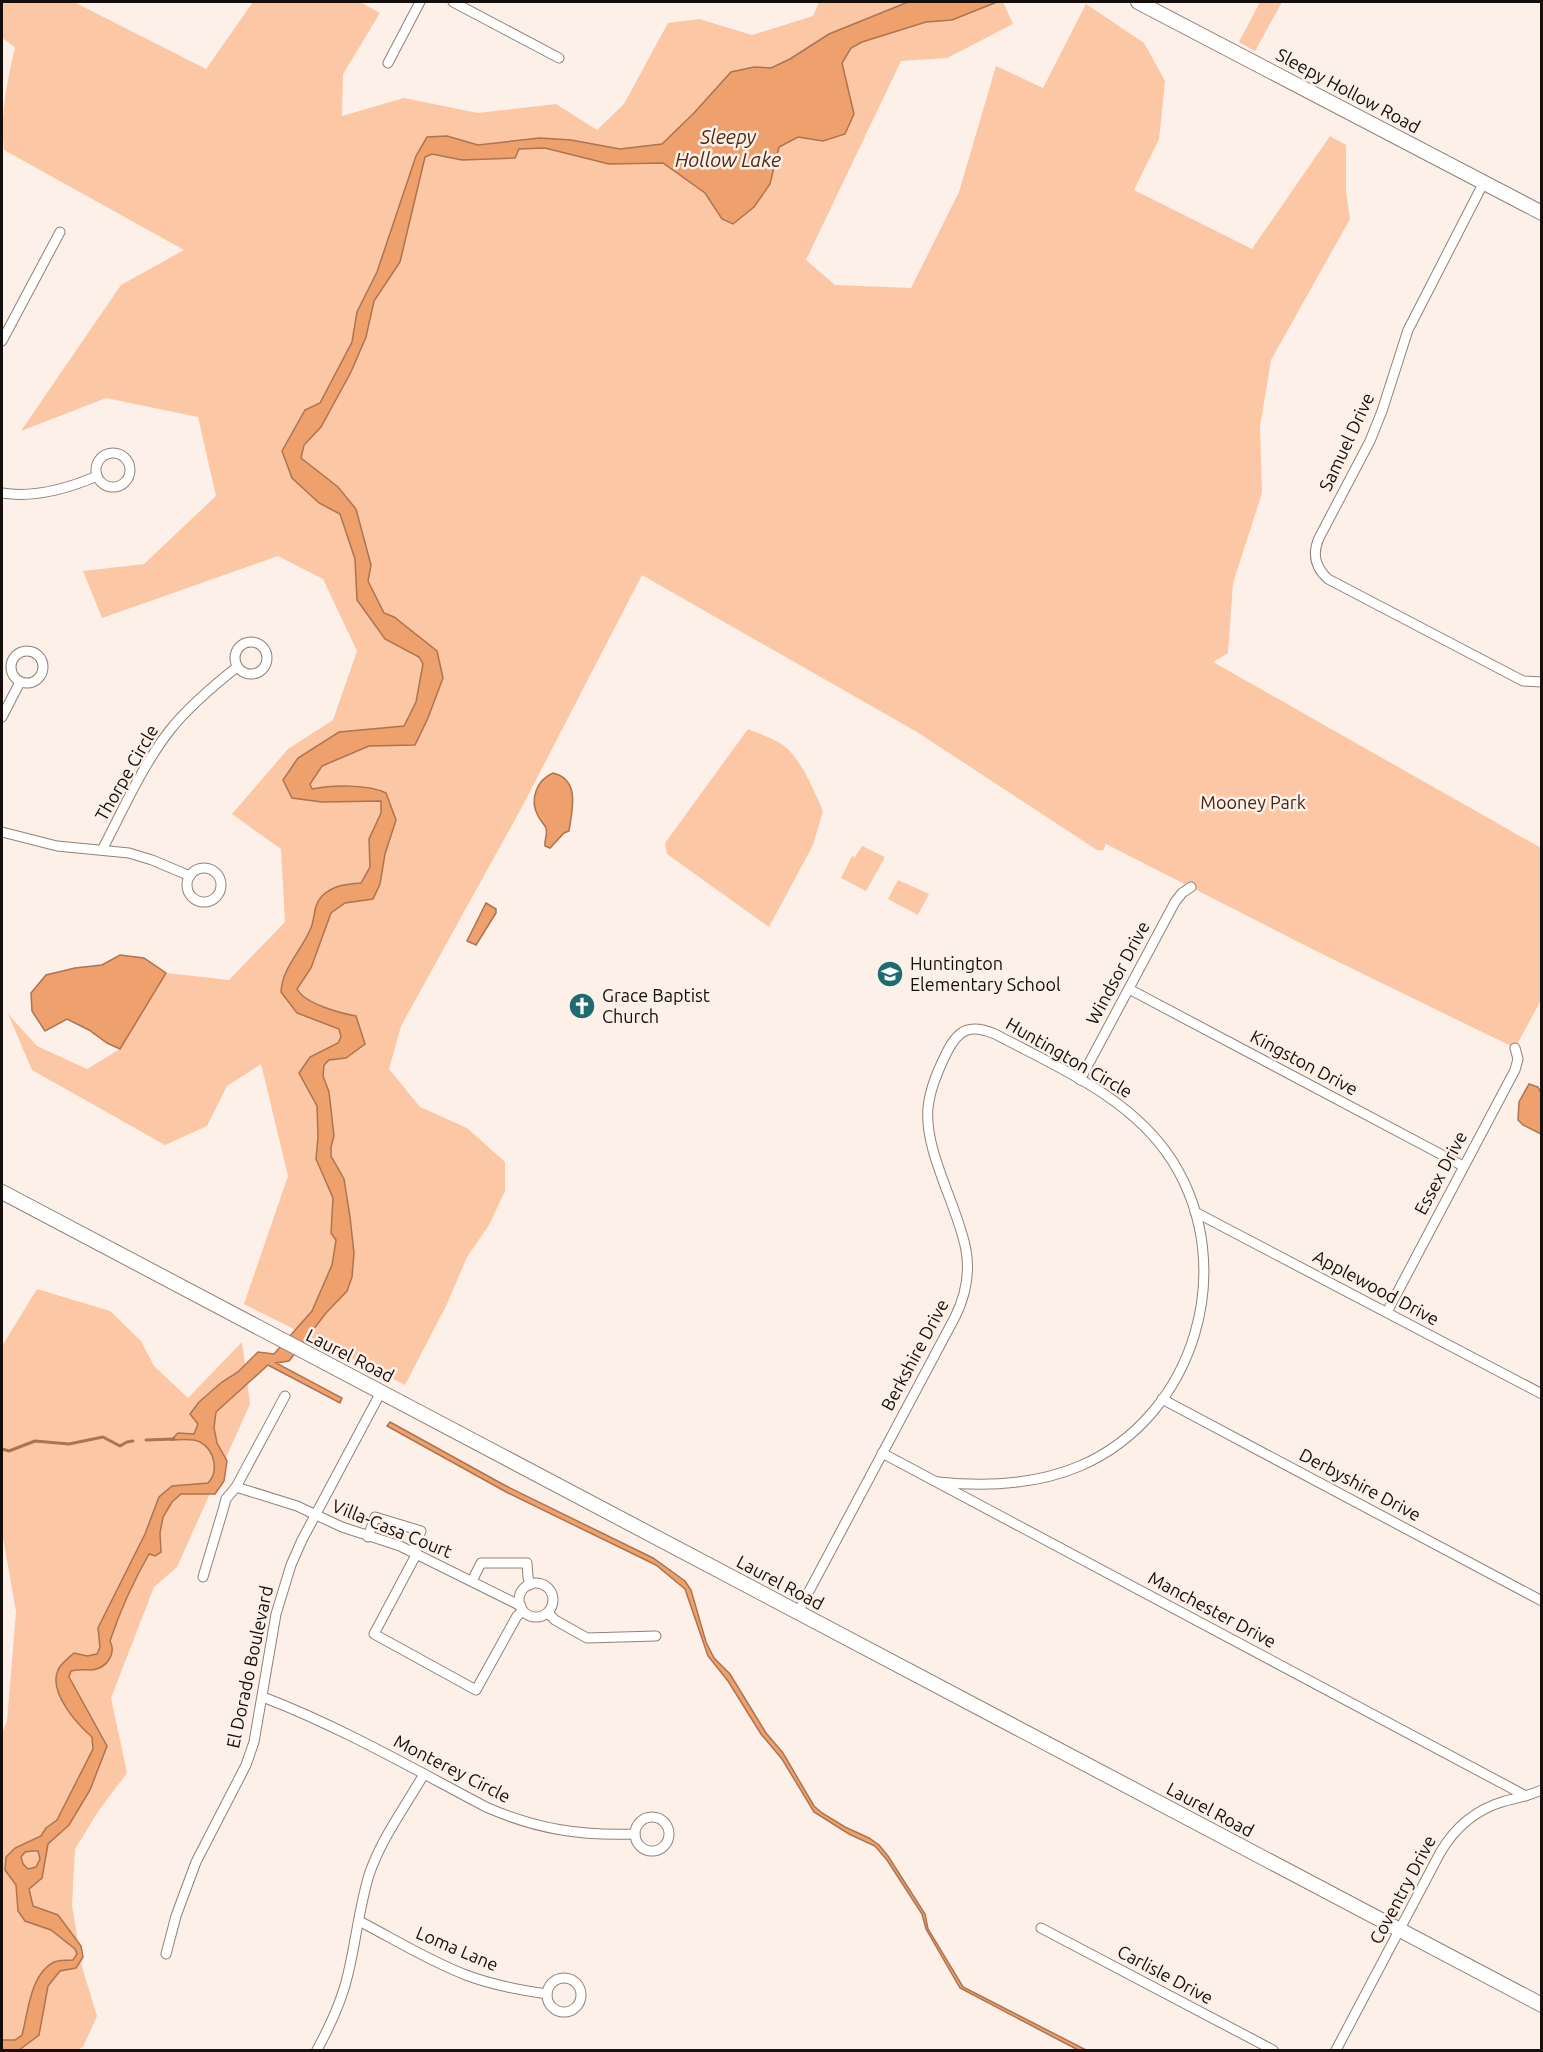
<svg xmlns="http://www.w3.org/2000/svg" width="1543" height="2052" font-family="Ubuntu,sans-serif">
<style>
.green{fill:#fbc7a5}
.water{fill:#eea06d;stroke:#ad7450;stroke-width:1.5;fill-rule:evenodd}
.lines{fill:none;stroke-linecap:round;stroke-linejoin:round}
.stream{stroke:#ad7450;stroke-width:3}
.street-casing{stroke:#908278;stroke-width:11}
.secondary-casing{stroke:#908278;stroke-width:16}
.street{stroke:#fff;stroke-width:9}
.secondary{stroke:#fff;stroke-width:14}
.labels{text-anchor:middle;stroke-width:5;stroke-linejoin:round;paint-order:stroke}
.street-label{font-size:18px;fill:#140f0c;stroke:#fdf0e8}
.park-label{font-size:18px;fill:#452610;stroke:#fdf0e8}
.poi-label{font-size:18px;fill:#140f0c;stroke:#fdf0e8;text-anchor:start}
.water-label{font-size:20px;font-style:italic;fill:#4b2b16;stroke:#fdf0e8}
</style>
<rect width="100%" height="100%" fill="#fdf0e8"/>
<g class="green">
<path d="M2,2H74L206,69L253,2H360L380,13L343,74L342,116L404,98L478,113L556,104L597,130L624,104L668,23L699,19L752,35L813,16L819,2H1003L1013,24L947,58L901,61L806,260L835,285L911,288L959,192L996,66L1043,88L1086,4L1144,43L1165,81L1159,139L1134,190L1252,249L1330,136L1346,145V192L1350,219L1271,360L1260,427L1262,493L1233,583L1228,653L1213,662L1541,848V1000L1515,1048L1316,951L1106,844L1103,850H1097L917,732L642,575L523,805L401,1026L389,1069L420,1107L467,1128L505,1162V1191L489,1225L467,1257L447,1304L405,1385L244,1304L288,1176L261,1064L227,1086L207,1126L165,1145L32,1070L8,1014L37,1046L87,1069L120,1049L166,973L229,980L285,922L281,849L232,814L288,749L333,720L357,651L323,579L278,556L102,618L83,571L144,564L216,496L198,417L106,398L21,431L121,285L184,250L4,150C0,113 7,83 15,47L2,38Z"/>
<polygon points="1260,2 1282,2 1255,51 1239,42"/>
<path d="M748,729C759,734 773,738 783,745C802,760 813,789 823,811L813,845L769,927L667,854L665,843Z"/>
<polygon points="862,846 885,857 866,891 841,878 852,856 855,857"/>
<polygon points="898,880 929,894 918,915 888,899"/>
<polygon points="37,1289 110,1311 141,1341 154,1366 188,1398 242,1342 250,1404 177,1567 154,1587 111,1698 127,1773 99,1810 75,1849 72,1905 82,1967 97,2016 83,2047 76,2050 2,2050 2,1733 7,1721 16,1612 2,1532 2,1346"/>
</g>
<g class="water">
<path d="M908,2H997L952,20L926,22L862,42L851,48L842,63L854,114L845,134L823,141L798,137L779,147L770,184L754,207L733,224L722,219L705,193L663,163L609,164L545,148L519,149L515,158L462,160L432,154L425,157L400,262L374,301L366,337L351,372L321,427L304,445L301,458L338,487L356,509L371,565L368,581L384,613L394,617L437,651L443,678L428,718L415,745L369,746L322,766L310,784L312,789C332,785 368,784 386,793L396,820L385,854L380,884L373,899L345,903L331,913L311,968L297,989C305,1004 340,1013 356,1016L365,1044L346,1058L329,1060L324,1065L323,1076L329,1092L334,1136L331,1147V1156L344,1179L350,1217L354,1253L352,1277L347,1291L326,1313L289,1361L276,1363L342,1398L340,1403L268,1365L216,1412L214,1428L217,1443L227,1461L224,1481L215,1494H181L172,1502L163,1517L160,1533L161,1552L155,1556L149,1554C133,1582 120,1611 110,1641C117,1654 106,1669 91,1670C84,1670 79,1669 71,1671L69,1677L107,1746L90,1790L69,1825L48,1844L42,1878L29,1889L33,1906L58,1915L81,1946L83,1957L76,1968L60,1971L48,1986L39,2035L19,2050H2V2040H15L22,2035C28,2013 30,1974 54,1962C59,1960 67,1960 73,1960L77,1954L75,1949L51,1930L25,1921L18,1911L16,1885L5,1870L6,1857L15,1848L41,1836L46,1828L57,1820L93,1749L92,1737C77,1724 48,1692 58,1670C61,1663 69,1658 74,1653L87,1656L97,1654L100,1647L98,1628L145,1534L159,1497L172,1486L208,1483C219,1472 215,1450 200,1442C192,1438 179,1440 171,1440L178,1433L194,1434L198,1424L190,1414L199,1402L222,1382L238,1372L258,1352L274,1354L312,1311L332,1265L336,1240L331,1233L333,1198L316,1159L318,1137L317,1106L299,1073L310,1057L338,1043L341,1037L339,1029L297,1013L281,992C282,968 301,951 310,930C316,918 312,907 322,896C333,885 347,884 361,883L370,867L369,839L381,813V801L322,802L292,798L283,780L298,758L339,732L404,726L416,702L423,664L419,657L385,639L357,600L355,559L340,514L319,503L292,478L282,451L305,410L320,403L352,342L357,312L377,272L416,156L427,137L447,136L478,145L540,138L571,140L620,149L662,144L694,113L731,72L754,67L771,68L790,59L829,34ZM32,1851H38L40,1859L36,1867L28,1869L23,1864L21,1857L25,1852Z"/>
<path d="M553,773C581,780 572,810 569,831L564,833L550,848L545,846C544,840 548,834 546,828C544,824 540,820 538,816C529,799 537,780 553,773Z"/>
<polygon points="486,903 496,909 496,913 476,945 467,941"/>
<polygon points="120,955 144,958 166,973 120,1049 107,1043 89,1030 67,1019 45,1031 32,1011 31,993 46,975 75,968 102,965"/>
<polygon points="1529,1084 1538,1087 1541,1093 1541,1134 1523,1125 1518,1120 1519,1102"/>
<polygon points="390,1422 506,1486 653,1558 685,1581 691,1590 706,1642 714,1658 730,1674 766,1733 783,1753 814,1806 822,1813 845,1827 869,1838 879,1845 888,1856 925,1914 928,1929 963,1987 1086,2050 1078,2050 960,1988 926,1929 922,1914 887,1860 875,1846 849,1834 814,1812 782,1759 761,1734 728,1681 708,1656 685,1589 656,1565 508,1493 387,1426"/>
</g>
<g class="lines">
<g class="stream">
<polyline points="146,1440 174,1439"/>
<polyline points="2,1449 9,1451 35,1441 69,1444 103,1437 120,1446 127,1442 133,1441"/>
</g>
<defs>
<g id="street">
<polyline points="453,2 559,58"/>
<polyline points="388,63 420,2"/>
<path d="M1484,182L1408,330L1382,411L1370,441L1319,538C1312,554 1315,567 1328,579L1523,681L1542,682"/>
<polyline points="2,341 60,232"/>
<circle cx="113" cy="470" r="17"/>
<path d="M2,493C34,498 67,489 97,476"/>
<circle cx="251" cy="658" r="16"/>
<circle cx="27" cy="667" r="16"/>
<polyline points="2,717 20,682"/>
<polyline points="2,832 57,846 129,853 152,860 190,876"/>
<path d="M102,850C123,810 142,766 170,730C189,706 213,686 237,667"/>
<circle cx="204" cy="885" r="17"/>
<polyline points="1129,989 1463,1166"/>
<polyline points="1080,1080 1175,902 1182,893 1191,887"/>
<polyline points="1195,1212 1542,1394"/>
<polyline points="1387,1312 1515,1070 1518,1059 1515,1048"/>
<polyline points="285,1396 236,1487 297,1506 342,1527 400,1546 521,1606"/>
<polyline points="1162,1399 1542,1601"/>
<polyline points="882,1453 1526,1796"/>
<polyline points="368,1537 375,1517 421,1531 413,1551"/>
<polyline points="417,1553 374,1634 476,1690 517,1616 523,1611"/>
<polyline points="203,1577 223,1510 226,1499 236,1487"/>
<polyline points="472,1581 481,1563 527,1563 528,1577 530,1585"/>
<circle cx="536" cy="1600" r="17"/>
<path d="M798,1612L955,1317C965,1297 970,1273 966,1250C958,1206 924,1152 928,1108C930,1088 938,1070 947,1052C959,1028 971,1024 995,1034C1059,1068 1133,1098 1173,1162C1239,1268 1195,1416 1080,1466C1035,1485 985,1487 938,1482"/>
<polyline points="548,1613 555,1620 587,1638 656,1636"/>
<path d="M263,1697C341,1727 412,1768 486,1807C536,1829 580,1836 635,1834"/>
<circle cx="652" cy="1834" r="17"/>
<path d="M359,1921C394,1939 429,1961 466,1975C492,1985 519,1990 547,1994"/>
<polyline points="1041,1928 1273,2050"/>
<polyline points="166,1954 176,1916 196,1862 246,1765 254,1742 276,1614 291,1565 302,1540 381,1392"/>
<circle cx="564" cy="1995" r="17"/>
<path d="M317,2050C330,2026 342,2001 348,1974C356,1941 359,1908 369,1875C381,1839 405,1807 424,1774"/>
<path d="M1336,2050L1440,1853C1455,1827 1477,1809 1505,1801C1518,1798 1530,1795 1542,1790"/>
</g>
<g id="secondary">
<polyline points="1138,2 1542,213"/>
<polyline points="2,1192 1542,2005"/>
</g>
</defs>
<use href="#street" class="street-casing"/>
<use href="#secondary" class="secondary-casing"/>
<use href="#street" class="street"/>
<use href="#secondary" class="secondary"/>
</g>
<defs>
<symbol id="school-disc" viewBox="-11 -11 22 22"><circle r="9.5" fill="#1f6b72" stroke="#fdf0e8"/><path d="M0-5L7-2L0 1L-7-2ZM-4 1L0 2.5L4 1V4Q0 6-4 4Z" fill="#fff"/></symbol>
<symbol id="church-disc" viewBox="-11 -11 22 22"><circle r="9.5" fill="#1f6b72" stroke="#fdf0e8"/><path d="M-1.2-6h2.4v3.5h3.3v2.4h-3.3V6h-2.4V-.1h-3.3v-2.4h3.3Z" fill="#fff"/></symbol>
</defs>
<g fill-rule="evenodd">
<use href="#school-disc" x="875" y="959" width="30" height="30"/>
<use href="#church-disc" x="567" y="991" width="30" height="30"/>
</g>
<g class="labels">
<g class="street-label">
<text transform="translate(1348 91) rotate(28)" y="6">Sleepy Hollow Road</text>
<text transform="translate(1347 442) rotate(-65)" y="6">Samuel Drive</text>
<text transform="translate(127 773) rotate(-60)" y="6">Thorpe Circle</text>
<text transform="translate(1118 973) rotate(-62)" y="6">Windsor Drive</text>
<text transform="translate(1069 1058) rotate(30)" y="6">Huntington Circle</text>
<text transform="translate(1304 1063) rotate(28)" y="6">Kingston Drive</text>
<text transform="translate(1441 1173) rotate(-62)" y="6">Essex Drive</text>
<text transform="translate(1376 1288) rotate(28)" y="6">Applewood Drive</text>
<text transform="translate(915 1355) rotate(-62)" y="6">Berkshire Drive</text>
<text transform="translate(350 1356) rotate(27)" y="6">Laurel Road</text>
<text transform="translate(1360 1485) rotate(28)" y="6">Derbyshire Drive</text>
<text transform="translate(392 1529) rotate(22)" y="6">Villa-Casa Court</text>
<text transform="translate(780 1583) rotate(28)" y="6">Laurel Road</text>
<text transform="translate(1212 1610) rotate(28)" y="6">Manchester Drive</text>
<text transform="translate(250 1667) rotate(-78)" y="6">El Dorado Boulevard</text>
<text transform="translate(452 1769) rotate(27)" y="6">Monterey Circle</text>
<text transform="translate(1210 1810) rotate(28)" y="6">Laurel Road</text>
<text transform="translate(1403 1890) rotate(-62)" y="6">Coventry Drive</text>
<text transform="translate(457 1949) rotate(23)" y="6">Loma Lane</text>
<text transform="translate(1165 1975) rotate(28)" y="6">Carlisle Drive</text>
</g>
<g class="park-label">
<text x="1253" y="809">Mooney Park</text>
</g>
<g class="poi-label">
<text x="910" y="970">Huntington<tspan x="910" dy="21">Elementary School</tspan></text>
<text x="602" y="1002">Grace Baptist<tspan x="602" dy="21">Church</tspan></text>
</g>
<g class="water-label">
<text x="728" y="144">Sleepy<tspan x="728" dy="23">Hollow Lake</tspan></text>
</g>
</g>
<rect width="1543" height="2052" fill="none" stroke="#140f0c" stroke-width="6"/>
</svg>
